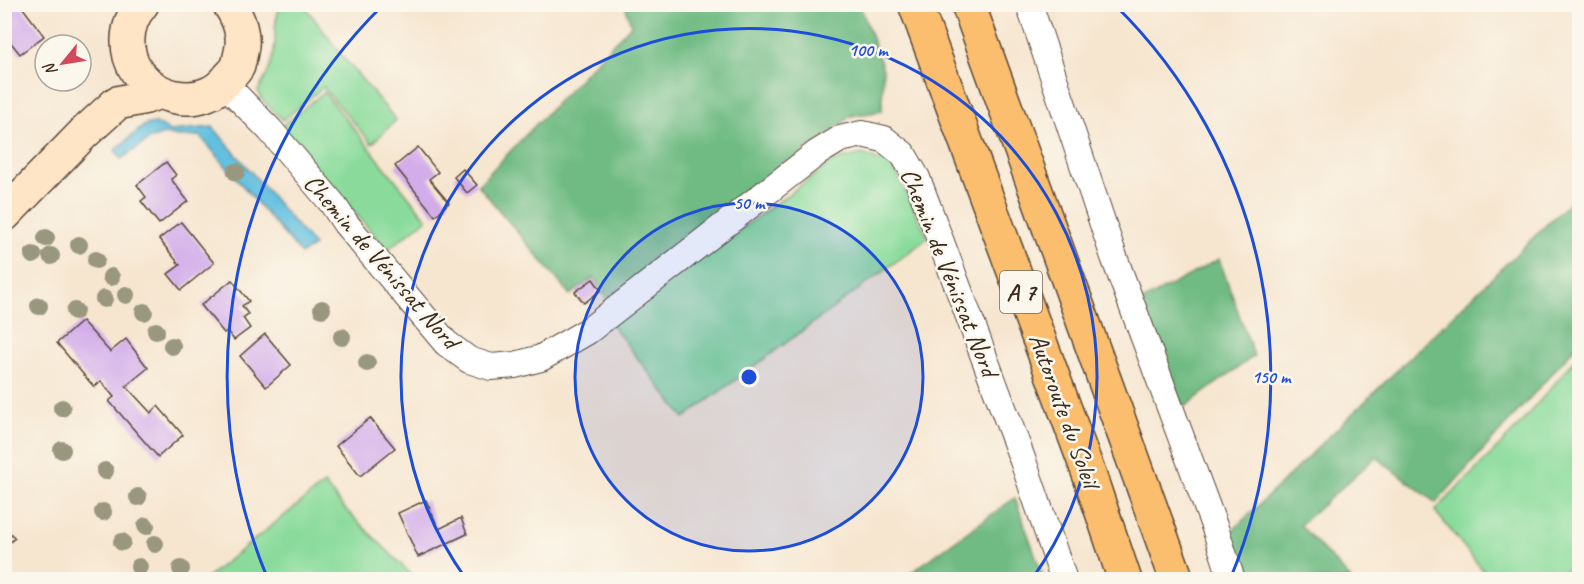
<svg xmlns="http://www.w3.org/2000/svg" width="1584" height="584" font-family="Caveat,sans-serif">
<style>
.green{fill:#8adb9b;stroke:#62825c;stroke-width:1.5}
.forest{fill:#6fbb83;stroke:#557250;stroke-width:1.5}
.water{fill:#62c0e0;stroke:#4e757f;stroke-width:1.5}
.building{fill:#d3adea}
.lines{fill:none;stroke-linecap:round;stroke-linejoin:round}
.minor-casing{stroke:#574639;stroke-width:28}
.secondary-casing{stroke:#574639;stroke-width:36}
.motorway-casing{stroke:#574639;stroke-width:36}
.minor{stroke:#fff;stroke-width:26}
.secondary{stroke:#fde5c5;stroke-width:33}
.motorway{stroke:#fabe6e;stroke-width:33}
.tree{fill:#9a977f}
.ring{fill:none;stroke:#1d4ed8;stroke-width:3}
.labels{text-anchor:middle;stroke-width:5;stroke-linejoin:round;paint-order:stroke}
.shield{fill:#fbf7ec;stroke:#75685c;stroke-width:1.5}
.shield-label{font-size:24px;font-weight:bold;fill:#3b2a1e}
.street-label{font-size:26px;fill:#3b2a1e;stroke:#fbf7ec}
.centre{fill:#1d4ed8;stroke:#fbf7ec;stroke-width:3}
.ring-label{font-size:18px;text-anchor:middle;font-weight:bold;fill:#1d4ed8;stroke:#fbf7ec;stroke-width:5;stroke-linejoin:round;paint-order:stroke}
</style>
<rect width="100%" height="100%" fill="#fbf7ec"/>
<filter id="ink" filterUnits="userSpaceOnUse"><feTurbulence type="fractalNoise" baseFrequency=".0167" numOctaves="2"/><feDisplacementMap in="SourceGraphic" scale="12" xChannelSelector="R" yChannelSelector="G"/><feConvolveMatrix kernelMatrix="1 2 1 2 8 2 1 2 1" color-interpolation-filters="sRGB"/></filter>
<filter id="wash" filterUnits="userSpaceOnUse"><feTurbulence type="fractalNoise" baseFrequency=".008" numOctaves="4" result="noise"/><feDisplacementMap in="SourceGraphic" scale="24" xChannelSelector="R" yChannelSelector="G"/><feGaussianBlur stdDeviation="1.35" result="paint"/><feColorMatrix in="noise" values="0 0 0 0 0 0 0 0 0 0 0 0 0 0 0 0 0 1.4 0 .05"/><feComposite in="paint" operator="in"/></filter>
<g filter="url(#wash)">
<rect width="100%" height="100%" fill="#f6e6d0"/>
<g class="green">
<path d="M282,4L304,5L343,57L396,120L372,144L323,87L283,120L262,100L258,91C266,78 272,66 274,51C277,33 272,21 282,4Z"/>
<polygon points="324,92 427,219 387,250 281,127"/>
<polygon points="862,154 893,166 928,238 684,418 611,324 834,161"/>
<polygon points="1579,355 1579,559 1555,579 1490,579 1435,511 1515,430"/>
<polygon points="324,484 343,507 416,579 205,579"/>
</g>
<g class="forest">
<polygon points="625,5 860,5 883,69 882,111 851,116 785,167 607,299 593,278 570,295 478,185 631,25"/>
<polygon points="1579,193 1579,343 1436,503 1376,457 1300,525 1351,579 1243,579 1229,534"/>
<polygon points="1219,259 1254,356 1180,410 1140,302"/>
<polygon points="1015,498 1044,579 902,579"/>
</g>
<polygon class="water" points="155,123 170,131 213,127 314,246 301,254 200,136 178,137 164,134 152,138 121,159 115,150 145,125"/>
<g id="blocks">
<g class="building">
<polygon points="14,4 20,4 44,36 20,54 4,34 4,12"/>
<polygon points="418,147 438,172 429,179 449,203 435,216 395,166"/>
<polygon points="166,162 176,175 171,179 188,201 159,224 141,201 146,197 137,185"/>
<polygon points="463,169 477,185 467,193 454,177"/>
<polygon points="181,222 214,263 181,290 168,274 180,265 159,239"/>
<polygon points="593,279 601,290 584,303 575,292"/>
<polygon points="232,280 249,301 242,306 248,314 243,318 250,328 234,340 227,331 224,333 201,305"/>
<polygon points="82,321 110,352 126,339 148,368 126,386 151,413 158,406 183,435 158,457 109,401 114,397 101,381 94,387 57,343"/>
<polygon points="265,334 291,365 266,387 240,356"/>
<polygon points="370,418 395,448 360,476 336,446"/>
<polygon points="426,500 439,529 461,518 467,534 418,557 398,513"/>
<polygon points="4,527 15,538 4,547"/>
</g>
</g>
</g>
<g filter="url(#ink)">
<use href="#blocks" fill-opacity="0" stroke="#574639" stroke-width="1.5"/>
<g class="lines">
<defs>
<g id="minor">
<polyline points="1029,4 1114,257 1216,531 1232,580"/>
<polyline points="224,83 270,130 332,203 346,224 446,343 469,360 491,367 515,365 541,358 588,331 817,153 840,139 862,134 884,139 903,154 917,178 1023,461 1064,580"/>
</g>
<g id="secondary">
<path d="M142,4C129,19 125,38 130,57C143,99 202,114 229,77C232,74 236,70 238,66C239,62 240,57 241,52C245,36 239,18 229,4"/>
<polyline points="4,215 84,133 117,103 146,97 159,92"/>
</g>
<g id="motorway">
<polyline points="915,4 1089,474 1125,580"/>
<polyline points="968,4 1177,580"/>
</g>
</defs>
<use href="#minor" class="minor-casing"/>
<use href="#secondary" class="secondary-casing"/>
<use href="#motorway" class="motorway-casing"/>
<use href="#minor" class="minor"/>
<use href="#secondary" class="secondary"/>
<use href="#motorway" class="motorway"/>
</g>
<g class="tree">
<circle cx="236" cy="172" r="9"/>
<circle cx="46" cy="238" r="9"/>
<circle cx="79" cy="245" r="9"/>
<circle cx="33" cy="255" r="9"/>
<circle cx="51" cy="256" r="9"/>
<circle cx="96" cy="260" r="9"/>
<circle cx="111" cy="277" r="9"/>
<circle cx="126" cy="295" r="9"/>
<circle cx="104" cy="299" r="9"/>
<circle cx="39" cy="306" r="9"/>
<circle cx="322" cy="309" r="9"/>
<circle cx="75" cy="311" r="9"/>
<circle cx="144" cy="312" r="9"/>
<circle cx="156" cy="331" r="9"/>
<circle cx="342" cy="337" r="9"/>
<circle cx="172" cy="346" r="9"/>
<circle cx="367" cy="363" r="9"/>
<circle cx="62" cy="408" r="9"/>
<circle cx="62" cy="450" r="9"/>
<circle cx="105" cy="471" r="9"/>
<circle cx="138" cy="497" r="9"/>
<circle cx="103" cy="512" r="9"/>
<circle cx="146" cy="526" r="9"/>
<circle cx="122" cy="542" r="9"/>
<circle cx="155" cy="544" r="9"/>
<circle cx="139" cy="567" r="9"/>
<circle cx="181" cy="569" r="9"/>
</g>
</g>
<circle cx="749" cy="377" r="174" fill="#1d4ed8" fill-opacity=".12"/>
<g class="ring">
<circle cx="749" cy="377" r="174"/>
<path d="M466 579A348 348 0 1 1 1032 579"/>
<path d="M267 577A522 522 0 0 1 383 5M1115 5A522 522 0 0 1 1231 577"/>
</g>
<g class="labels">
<rect class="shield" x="1000" y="271" width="42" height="42" rx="4.5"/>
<g class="shield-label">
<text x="1021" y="300">A 7</text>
</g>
<g class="street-label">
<text transform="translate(382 261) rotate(49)" y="9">Chemin de Vénissat Nord</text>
<text transform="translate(950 272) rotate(68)" y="9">Chemin de Vénissat Nord</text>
<text transform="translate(1065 410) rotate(70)" y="9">Autoroute du Soleil</text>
</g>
</g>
<circle cx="749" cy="377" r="9" class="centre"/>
<g class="ring-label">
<text x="868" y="56">100 m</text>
<text x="749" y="209">50 m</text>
<text x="1271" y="383">150 m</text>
</g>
<rect width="1584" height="584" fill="none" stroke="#fbf7ec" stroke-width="24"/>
<g transform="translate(63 63) rotate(240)"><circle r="28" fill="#fbf7ec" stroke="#aea59a" stroke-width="1.5"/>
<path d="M0-4.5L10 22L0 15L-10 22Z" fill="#d1495b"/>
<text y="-9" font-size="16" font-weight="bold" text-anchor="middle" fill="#3b2a1e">N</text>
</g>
</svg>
